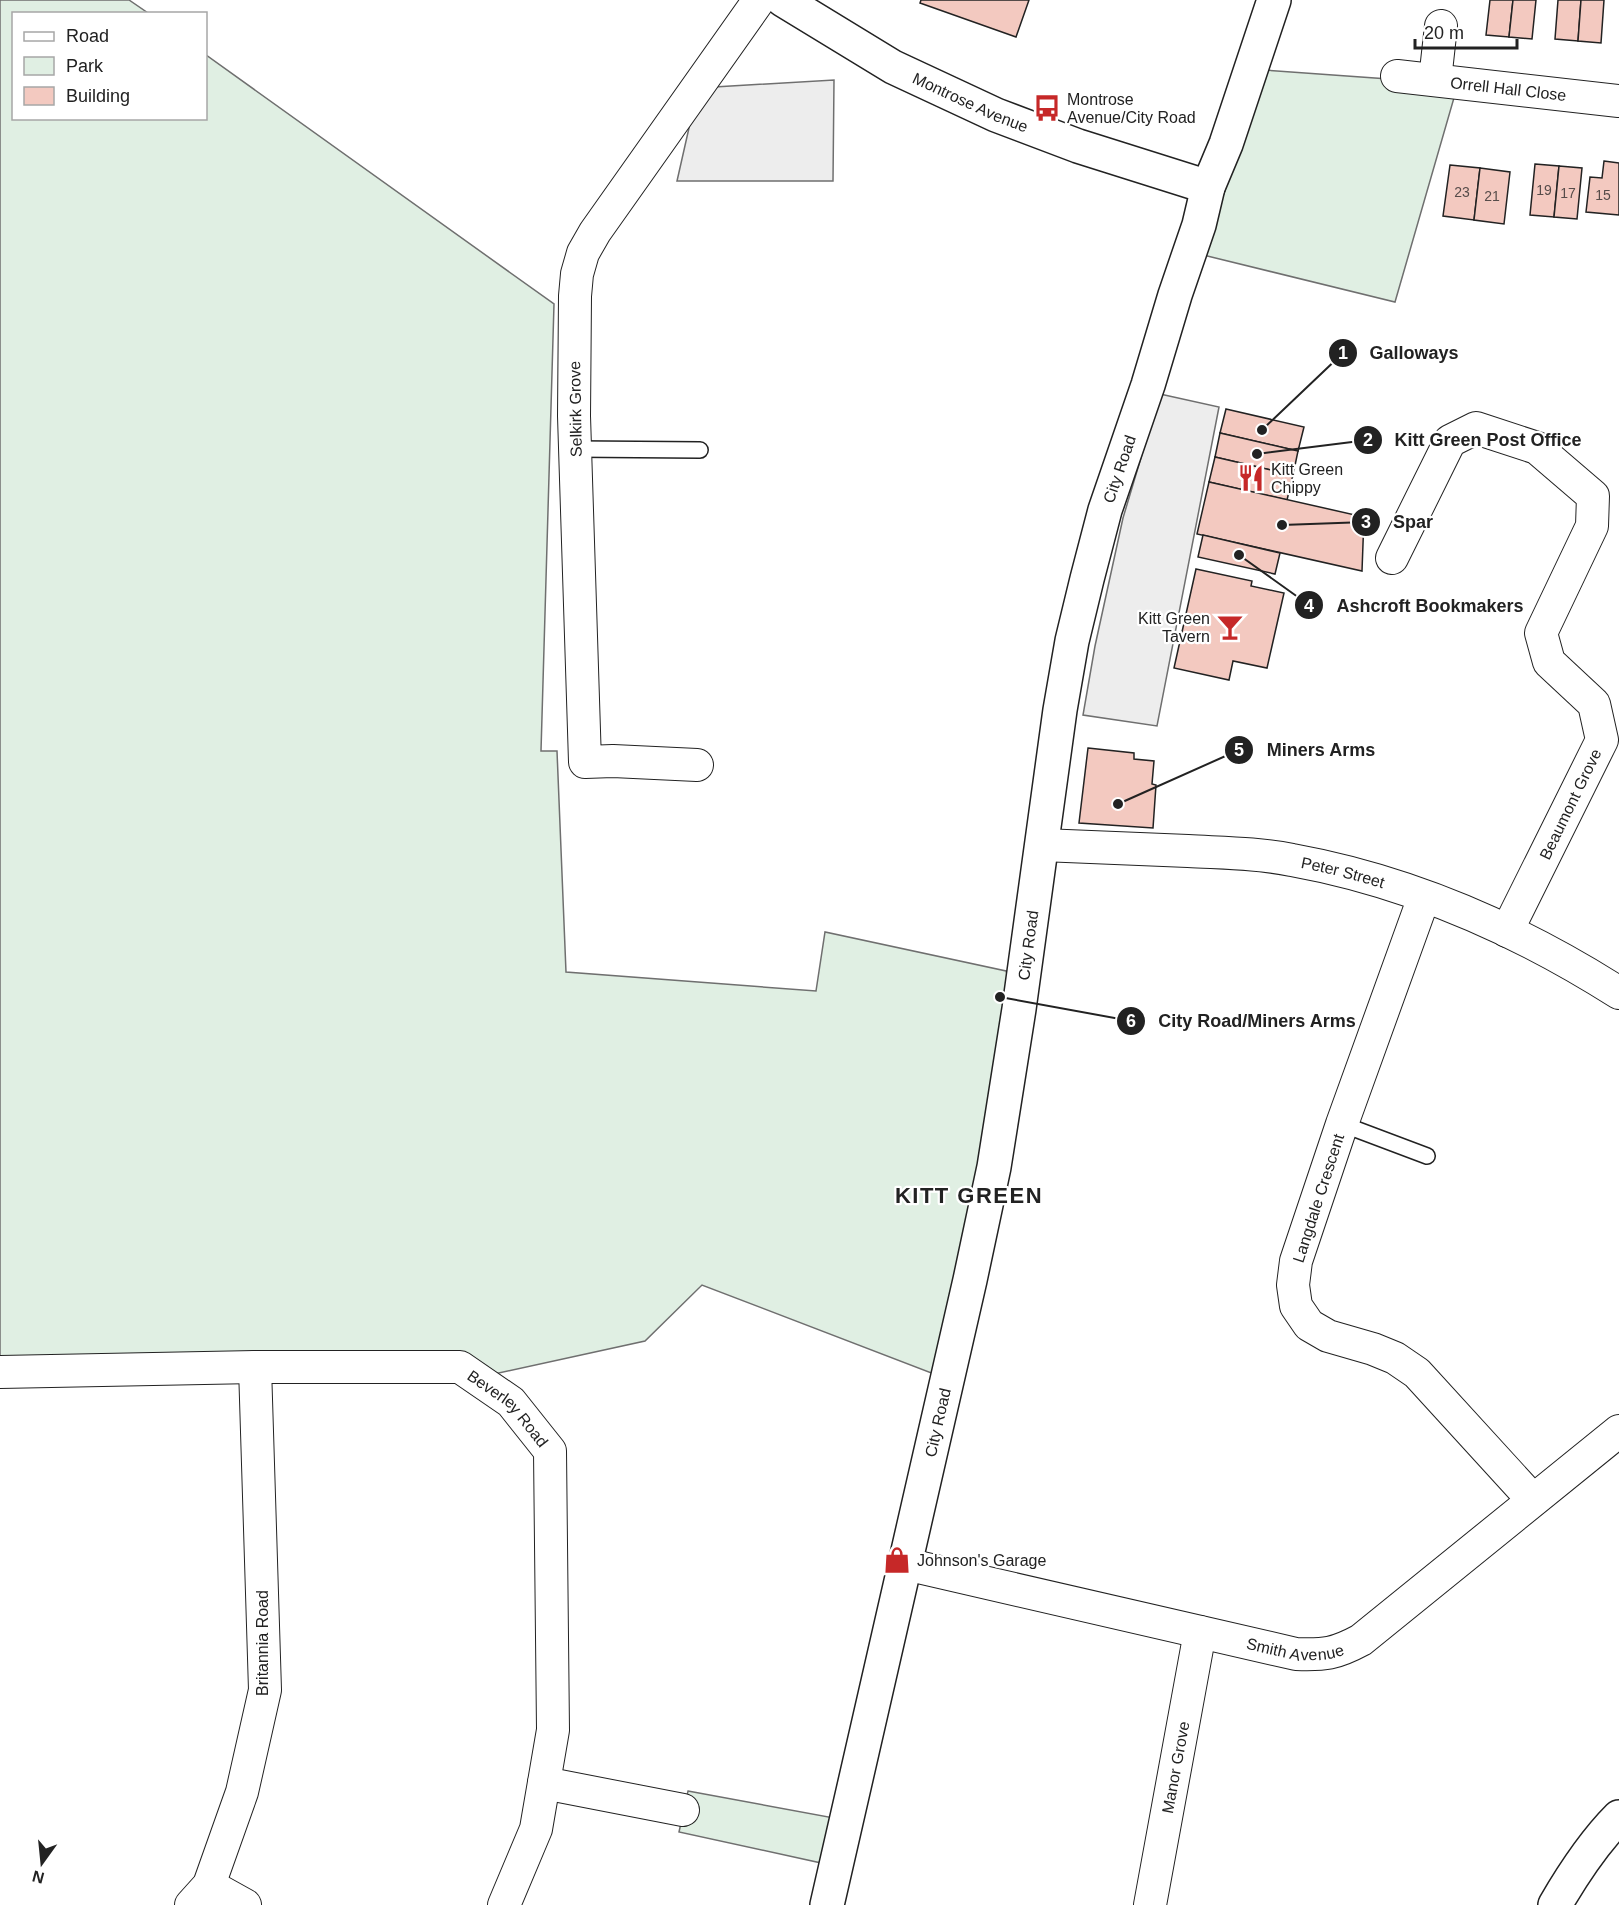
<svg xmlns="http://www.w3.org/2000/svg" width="1619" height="1905" font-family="Helvetica,sans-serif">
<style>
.green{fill:#e0efe3;stroke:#6f6f6f;stroke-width:1.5}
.parking{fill:#ededed;stroke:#6f6f6f;stroke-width:1.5}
.building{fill:#f3c9c0;stroke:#222;stroke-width:1.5}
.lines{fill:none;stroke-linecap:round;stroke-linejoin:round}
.lane-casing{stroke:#222;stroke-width:18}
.street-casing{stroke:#222;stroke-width:34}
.secondary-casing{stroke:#222;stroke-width:36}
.lane{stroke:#fff;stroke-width:15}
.street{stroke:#fff;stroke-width:32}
.secondary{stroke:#fff;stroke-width:33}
.labels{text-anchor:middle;stroke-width:4.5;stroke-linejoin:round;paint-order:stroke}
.number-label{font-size:14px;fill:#564c4a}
.street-label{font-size:16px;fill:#222;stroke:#fff}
.poi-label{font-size:16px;fill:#222;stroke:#fff;text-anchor:start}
.district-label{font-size:22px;font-weight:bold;letter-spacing:1.5px;fill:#222;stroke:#fff}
.leader{fill:none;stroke:#222;stroke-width:2}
.callout-dot{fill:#222;stroke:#fff;stroke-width:2}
.mark-label{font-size:18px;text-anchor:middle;font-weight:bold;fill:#fff}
.callout-label{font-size:18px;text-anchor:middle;font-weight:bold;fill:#222;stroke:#fff;stroke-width:4.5;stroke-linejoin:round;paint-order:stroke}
</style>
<rect width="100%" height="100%" fill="#fff"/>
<g class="green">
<polygon points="0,0 129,0 148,13 14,14 14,118 206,118 206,55 554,304 541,751 557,751 566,972 816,991 825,932 1006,971 1019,1009 947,1379 702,1285 645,1341 476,1378 0,1375"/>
<polygon points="1250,69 1458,84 1395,302 1191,252"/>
<polygon points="688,1791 845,1820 835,1866 679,1832"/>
</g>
<g class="parking">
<polygon points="834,80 833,181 677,181 698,88"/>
<polygon points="1160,394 1219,407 1157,726 1083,715 1095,646 1123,518"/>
</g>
<g class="building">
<polygon points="921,0 1029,0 1016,37 920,3"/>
<polygon points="1490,0 1513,0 1509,37 1486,35"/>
<polygon points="1513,0 1536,0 1532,39 1509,37"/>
<polygon points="1558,0 1581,0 1578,41 1555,39"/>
<polygon points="1581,0 1604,0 1601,43 1578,41"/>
<polygon points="1604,161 1619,163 1619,215 1586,212 1590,177 1602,178"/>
<polygon points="1535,164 1559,166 1554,217 1530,215"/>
<polygon points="1450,165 1480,168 1474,220 1443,216"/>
<polygon points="1559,166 1582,168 1577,219 1554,217"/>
<polygon points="1480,168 1510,172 1504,224 1474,220"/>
<polygon points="1226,409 1304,427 1298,451 1220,433"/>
<polygon points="1220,433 1298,451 1293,475 1215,457"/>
<polygon points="1215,457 1293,475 1287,500 1209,482"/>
<polygon points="1209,482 1364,517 1362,571 1197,534"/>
<polygon points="1203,535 1280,553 1275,574 1198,557"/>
<polygon points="1196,569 1252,581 1251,586 1284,593 1267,668 1233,661 1229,680 1174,668"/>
<polygon points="1088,748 1134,753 1134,759 1154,761 1152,784 1156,785 1153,828 1079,823"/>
</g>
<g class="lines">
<defs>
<g id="lane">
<polyline points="575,449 700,450"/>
<polyline points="1342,1124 1427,1156"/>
</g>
<g id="street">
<path id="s1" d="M1397,76L1619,101"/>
<polyline points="1435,80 1441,26"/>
<polyline points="1392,558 1450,441 1476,428 1537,448 1593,496 1592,526 1541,633 1549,662 1594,704 1602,740 1507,931"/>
<polyline points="697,765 613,761 585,762 574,416 575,296 577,274 583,253 595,232 759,0"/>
<path id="s2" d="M1042,845C1091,847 1139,849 1188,851C1223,853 1258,853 1292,860C1408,881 1520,930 1619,993"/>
<polyline points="1424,897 1342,1124 1296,1261 1293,1285 1296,1306 1309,1325 1328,1336 1373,1349 1395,1358 1417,1373 1533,1500"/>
<path id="s3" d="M0,1372L255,1367H460L511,1402L550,1451L553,1730L536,1829L504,1905"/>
<path id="s4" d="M905,1564L1296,1654C1325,1655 1335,1654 1361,1640L1619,1431"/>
<polyline points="544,1783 683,1810"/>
<polyline points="209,1885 245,1905"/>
<polyline points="191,1905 209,1885 242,1792 265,1690 255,1367"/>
<path id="s5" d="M1150,1905L1200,1632"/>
</g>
<g id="secondary">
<path id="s6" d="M783,0L893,67L996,115L1078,146L1208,187"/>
<path id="s7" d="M827,1905L970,1280L994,1167L1019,1009L1060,710L1072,641L1087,579L1105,510L1148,385L1175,295L1199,225L1208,187L1226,144L1274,0"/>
<path d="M1555,1905C1573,1874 1593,1843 1619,1817"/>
</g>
</defs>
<use href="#lane" class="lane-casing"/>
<use href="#street" class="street-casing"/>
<use href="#secondary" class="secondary-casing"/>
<use href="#lane" class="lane"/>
<use href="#street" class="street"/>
<use href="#secondary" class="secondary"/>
</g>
<defs>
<symbol id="bus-bare" viewBox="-9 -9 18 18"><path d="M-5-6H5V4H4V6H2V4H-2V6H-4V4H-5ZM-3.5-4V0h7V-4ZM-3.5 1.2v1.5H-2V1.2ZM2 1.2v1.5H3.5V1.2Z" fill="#c62828" stroke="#fff" stroke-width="2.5" paint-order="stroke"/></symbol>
<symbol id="restaurant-bare" viewBox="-9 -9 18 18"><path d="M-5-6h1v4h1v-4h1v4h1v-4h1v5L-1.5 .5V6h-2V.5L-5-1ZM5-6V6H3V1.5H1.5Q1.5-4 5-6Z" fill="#c62828" stroke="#fff" stroke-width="2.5" paint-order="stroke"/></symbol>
<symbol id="bar-bare" viewBox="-9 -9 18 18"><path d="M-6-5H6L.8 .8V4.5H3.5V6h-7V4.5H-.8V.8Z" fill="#c62828" stroke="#fff" stroke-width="2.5" paint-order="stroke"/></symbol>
<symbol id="shop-bare" viewBox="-9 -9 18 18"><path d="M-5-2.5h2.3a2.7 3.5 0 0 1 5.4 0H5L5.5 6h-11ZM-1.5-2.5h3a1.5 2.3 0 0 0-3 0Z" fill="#c62828" stroke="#fff" stroke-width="2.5" paint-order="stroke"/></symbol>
</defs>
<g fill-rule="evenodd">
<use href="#bus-bare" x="1028" y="89" width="38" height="38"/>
<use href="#restaurant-bare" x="1232" y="459" width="38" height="38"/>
<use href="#bar-bare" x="1211" y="608" width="38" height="38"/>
<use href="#shop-bare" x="878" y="1541" width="38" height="38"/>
</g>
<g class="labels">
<g class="number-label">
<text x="1544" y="195">19</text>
<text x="1462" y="197">23</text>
<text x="1568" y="198">17</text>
<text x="1603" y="200">15</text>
<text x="1492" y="201">21</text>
</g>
<g class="street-label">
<text dy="6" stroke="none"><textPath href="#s1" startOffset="112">Orrell Hall Close</textPath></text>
<text dy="6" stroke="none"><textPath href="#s6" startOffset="214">Montrose Avenue</textPath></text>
<text transform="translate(575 409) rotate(-91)" y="6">Selkirk Grove</text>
<text dy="6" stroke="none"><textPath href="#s7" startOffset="1467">City Road</textPath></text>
<text transform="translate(1570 804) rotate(-64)" y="6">Beaumont Grove</text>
<text dy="6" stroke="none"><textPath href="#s2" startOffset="303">Peter Street</textPath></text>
<text dy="6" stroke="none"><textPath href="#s7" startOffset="981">City Road</textPath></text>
<text transform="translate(1318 1198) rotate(-72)" y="6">Langdale Crescent</text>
<text dy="6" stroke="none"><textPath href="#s3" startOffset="524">Beverley Road</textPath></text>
<text dy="6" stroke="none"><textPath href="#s7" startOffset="495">City Road</textPath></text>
<text transform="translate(262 1643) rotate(-90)" y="6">Britannia Road</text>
<text dy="6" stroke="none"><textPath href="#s4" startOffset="400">Smith Avenue</textPath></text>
<text dy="6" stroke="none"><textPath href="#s5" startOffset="140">Manor Grove</textPath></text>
</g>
<g class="poi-label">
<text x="1067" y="105">Montrose<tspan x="1067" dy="18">Avenue/City Road</tspan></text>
<text x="1271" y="475">Kitt Green<tspan x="1271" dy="18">Chippy</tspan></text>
<text x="1210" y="624" text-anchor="end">Kitt Green<tspan x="1210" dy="18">Tavern</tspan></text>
<text x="917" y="1566">Johnson's Garage</text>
</g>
<g class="district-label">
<text x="969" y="1203">KITT GREEN</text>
</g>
</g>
<path class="leader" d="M1262 430L1343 353M1257 454L1368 440M1282 525L1366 522M1239 555L1309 605M1118 804L1239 750M1000 997L1131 1021"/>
<g class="callout-dot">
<circle cx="1262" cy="430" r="6"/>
<circle cx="1257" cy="454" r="6"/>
<circle cx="1282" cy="525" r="6"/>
<circle cx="1239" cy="555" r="6"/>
<circle cx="1118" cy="804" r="6"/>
<circle cx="1000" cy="997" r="6"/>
<circle cx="1343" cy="353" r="15"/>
<circle cx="1368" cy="440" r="15"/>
<circle cx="1366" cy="522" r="15"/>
<circle cx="1309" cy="605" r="15"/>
<circle cx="1239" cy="750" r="15"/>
<circle cx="1131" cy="1021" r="15"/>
</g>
<g class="mark-label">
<text x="1343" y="359">1</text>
<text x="1368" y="446">2</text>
<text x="1366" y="528">3</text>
<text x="1309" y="612">4</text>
<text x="1239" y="756">5</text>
<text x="1131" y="1027">6</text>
</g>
<g class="callout-label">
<text x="1414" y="359">Galloways</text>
<text x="1488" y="446">Kitt Green Post Office</text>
<text x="1413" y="528">Spar</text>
<text x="1430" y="612">Ashcroft Bookmakers</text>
<text x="1321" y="756">Miners Arms</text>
<text x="1257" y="1027">City Road/Miners Arms</text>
</g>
<rect x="12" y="12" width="195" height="108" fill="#ffffff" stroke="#a7a7a7" stroke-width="1.5"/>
<rect x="24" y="32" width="30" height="9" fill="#ffffff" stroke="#a7a7a7" stroke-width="1.5"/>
<text x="66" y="42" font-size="18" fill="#222222">Road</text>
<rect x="24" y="57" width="30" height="18" fill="#e0efe3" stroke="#a7a7a7" stroke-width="1.5"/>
<text x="66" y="72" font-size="18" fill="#222222">Park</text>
<rect x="24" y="87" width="30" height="18" fill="#f3c9c0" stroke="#a7a7a7" stroke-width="1.5"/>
<text x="66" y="102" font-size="18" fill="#222222">Building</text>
<g transform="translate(42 1863) rotate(195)" stroke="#ffffff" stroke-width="4.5" paint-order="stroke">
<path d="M0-4.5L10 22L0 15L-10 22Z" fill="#222222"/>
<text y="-9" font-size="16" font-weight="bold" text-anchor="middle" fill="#222222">N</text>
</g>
<path d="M1415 39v9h102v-9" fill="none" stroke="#222222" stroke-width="3"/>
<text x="1424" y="39" font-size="18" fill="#222222" stroke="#ffffff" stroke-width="4.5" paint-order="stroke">20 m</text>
</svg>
